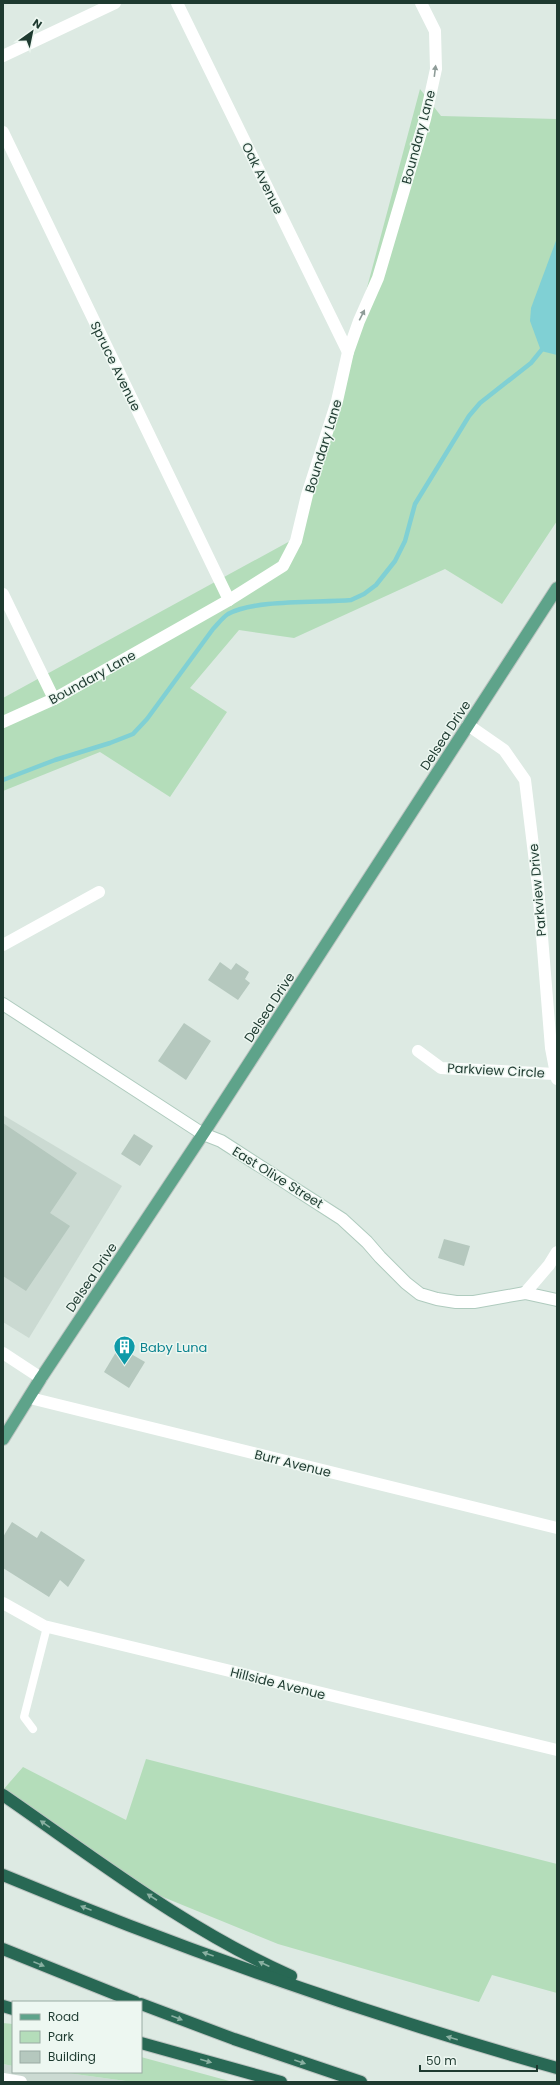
<svg xmlns="http://www.w3.org/2000/svg" width="560" height="2085" font-family="Poppins,sans-serif">
<style>
.built{fill:#cbdad2}
.green{fill:#b4ddba}
.water{fill:#80d0d4}
.lines{fill:none;stroke-linecap:round;stroke-linejoin:round}
.stream{stroke:#80d0d4;stroke-width:4.5}
.building{fill:#b5c8be}
.secondary-casing{stroke:#afcbbe;stroke-width:14}
.primary-casing{stroke:#bcc4c1;stroke-width:14}
.highway-casing{stroke:#bcc4c1;stroke-width:14}
.lane{stroke:#fff;stroke-width:8}
.street{stroke:#fff;stroke-width:12}
.secondary{stroke:#fff;stroke-width:12}
.primary{stroke:#5ea38a;stroke-width:12}
.highway{stroke:#286854;stroke-width:12}
.oneway{fill:#8e9c98}
.oneway2{fill:#8ab0a2}
.labels{text-anchor:middle;stroke-width:3;stroke-linejoin:round;paint-order:stroke}
.street-label{font-size:13px;fill:#1e3a30;stroke:#edf7f1}
.culture-label{font-size:13px;fill:#0d838f;stroke:#edf7f1;text-anchor:start}
</style>
<rect width="100%" height="100%" fill="#ddeae3"/>
<g class="built">
<polygon points="3,1115 122,1186 29,1338 3,1322"/>
<polygon points="3,2064 13,2066 13,2072 60,2072 133,2082 3,2082"/>
</g>
<g class="green">
<polygon points="420,89 441,116 557,119 557,521 502,604 445,569 294,638 239,630 190,688 227,712 170,797 100,752 3,791 3,698 301,535"/>
<polygon points="146,1759 557,1864 557,1993 492,1975 479,2002 278,1944 158,1895 3,1793 3,1790 23,1767 126,1820"/>
<polygon points="3,2023 13,2024 13,2066 3,2064"/>
<polygon points="141,2057 233,2082 133,2082 60,2072 141,2072"/>
</g>
<polygon class="water" points="557,238 557,355 541,351 530,321 531,308"/>
<g class="lines">
<path class="stream" d="M3,780L55,760L110,743L133,734L147,719L213,629C218,624 222,618 228,614C255,599 319,603 351,600L364,594L376,585L395,561L405,541L415,504L469,416L480,403L531,363L544,347"/>
</g>
<g class="building">
<polygon points="220,962 231,970 236,963 249,972 245,979 250,983 238,1000 208,980"/>
<polygon points="184,1023 211,1041 186,1080 158,1061"/>
<polygon points="3,1123 77,1173 50,1213 70,1226 26,1291 3,1276"/>
<polygon points="134,1134 153,1146 140,1166 121,1154"/>
<polygon points="444,1239 470,1246 464,1266 438,1258"/>
<polygon points="119,1347 145,1362 129,1388 104,1372"/>
<polygon points="12,1522 37,1538 41,1531 85,1560 68,1587 60,1580 49,1597 3,1568 3,1537"/>
</g>
<g class="lines">
<defs>
<polyline id="secondary" points="3,1004 203,1134 221,1141 342,1219 367,1242 380,1257 406,1283 420,1294 437,1299 456,1302 474,1302 525,1293 557,1300"/>
<polyline id="primary" points="3,1439 41,1378 203,1134 557,588"/>
<g id="highway">
<path d="M3,1795C96,1859 187,1930 291,1976"/>
<path d="M3,1875C183,1950 369,2015 557,2068"/>
<polyline points="3,1949 135,2002"/>
<polyline points="141,2004 234,2039 361,2082"/>
<polyline points="3,2006 13,2009"/>
<polyline points="141,2043 281,2082"/>
</g>
</defs>
<use href="#secondary" class="secondary-casing"/>
<use href="#primary" class="primary-casing"/>
<use href="#highway" class="highway-casing"/>
<polyline class="lane" points="33,1729 24,1717 47,1627"/>
<g class="street">
<polyline points="177,3 348,352"/>
<polyline points="3,56 115,3"/>
<polyline points="3,132 229,600"/>
<polyline points="3,594 54,699"/>
<polyline points="3,722 54,699 229,600 283,566 296,541 307,495 337,401 348,352 359,321 378,278 425,119 436,69 435,31 421,3"/>
<polyline points="468,725 504,750 525,780 538,887 551,1048 557,1079"/>
<polyline points="3,945 99,892"/>
<polyline points="418,1051 441,1068 555,1074"/>
<polyline points="525,1293 549,1265 557,1252"/>
<polyline points="3,1353 41,1378"/>
<polyline points="30,1398 557,1528"/>
<polyline points="3,1603 44,1626 557,1750"/>
<polyline points="3,2079 21,2082"/>
</g>
<use href="#secondary" class="secondary"/>
<use href="#primary" class="primary"/>
<use href="#highway" class="highway"/>
</g>
<defs><path id="oneway-solid" d="M-6-.8H1V-3.2L6.5 0L1 3.2V.8H-6Z"/></defs>
<g class="oneway">
<use href="#oneway-solid" transform="translate(435 71) rotate(-83)"/>
<use href="#oneway-solid" transform="translate(362 315) rotate(-63)"/>
</g>
<g class="oneway2">
<use href="#oneway-solid" transform="translate(45 1824) rotate(-145)"/>
<use href="#oneway-solid" transform="translate(152 1897) rotate(-147)"/>
<use href="#oneway-solid" transform="translate(86 1908) rotate(-159)"/>
<use href="#oneway-solid" transform="translate(208 1954) rotate(-161)"/>
<use href="#oneway-solid" transform="translate(39 1964) rotate(22)"/>
<use href="#oneway-solid" transform="translate(264 1964) rotate(-155)"/>
<use href="#oneway-solid" transform="translate(177 2018) rotate(21)"/>
<use href="#oneway-solid" transform="translate(452 2038) rotate(-164)"/>
<use href="#oneway-solid" transform="translate(206 2061) rotate(16)"/>
<use href="#oneway-solid" transform="translate(300 2062) rotate(19)"/>
</g>
<defs>
<symbol id="building-pin" viewBox="-11 -11 22 30"><path d="M0 17L-7.5 6A9.5 9.5 0 1 1 7.5 6Z" fill="#0f9aa8" stroke="#edf7f1"/><path d="M-4-6H4V6H1V3H-1V6H-4ZM-2.5-4.3h1.7v1.8h-1.7ZM.8-4.3h1.7v1.8H.8ZM-2.5-1h1.7V.8h-1.7ZM.8-1h1.7V.8H.8Z" fill="#fff"/></symbol>
</defs>
<g fill-rule="evenodd">
<use href="#building-pin" x="112" y="1334" width="25" height="34"/>
</g>
<g class="labels">
<g class="street-label">
<text transform="translate(418 137) rotate(-75)" y="5">Boundary Lane</text>
<text transform="translate(263 178) rotate(64)" y="5">Oak Avenue</text>
<text transform="translate(116 366) rotate(64)" y="5">Spruce Avenue</text>
<text transform="translate(323 446) rotate(-73)" y="5">Boundary Lane</text>
<text transform="translate(92 677) rotate(-29)" y="5">Boundary Lane</text>
<text transform="translate(445 735) rotate(-57)" y="5">Delsea Drive</text>
<text transform="translate(537 890) rotate(-95)" y="5">Parkview Drive</text>
<text transform="translate(269 1007) rotate(-57)" y="5">Delsea Drive</text>
<text transform="translate(496 1070) rotate(3)" y="5">Parkview Circle</text>
<text transform="translate(278 1177) rotate(32)" y="5">East Olive Street</text>
<text transform="translate(91 1277) rotate(-56)" y="5">Delsea Drive</text>
<text transform="translate(293 1463) rotate(14)" y="5">Burr Avenue</text>
<text transform="translate(278 1683) rotate(14)" y="5">Hillside Avenue</text>
</g>
<g class="culture-label">
<text x="140" y="1352">Baby Luna</text>
</g>
</g>
<rect width="560" height="2085" fill="none" stroke="#1e3a30" stroke-width="8"/>
<rect x="12" y="2001" width="130" height="72" fill="#edf7f1" stroke="#9aaba4"/>
<rect x="20" y="2014" width="20" height="6" fill="#5ea38a" stroke="#9aaba4"/>
<text x="48" y="2021" font-size="12" fill="#1e3a30">Road</text>
<rect x="20" y="2031" width="20" height="12" fill="#b4ddba" stroke="#9aaba4"/>
<text x="48" y="2041" font-size="12" fill="#1e3a30">Park</text>
<rect x="20" y="2051" width="20" height="12" fill="#b5c8be" stroke="#9aaba4"/>
<text x="48" y="2061" font-size="12" fill="#1e3a30">Building</text>
<g transform="translate(32 32) rotate(33)" stroke="#edf7f1" stroke-width="3" paint-order="stroke">
<path d="M0-3L7 15L0 10L-7 15Z" fill="#1e3a30"/>
<text y="-6" font-size="11" font-weight="bold" text-anchor="middle" fill="#1e3a30">N</text>
</g>
<path d="M420 2065v6h117v-6" fill="none" stroke="#1e3a30" stroke-width="2"/>
<text x="426" y="2065" font-size="12" fill="#1e3a30" stroke="#edf7f1" stroke-width="3" paint-order="stroke">50 m</text>
</svg>
